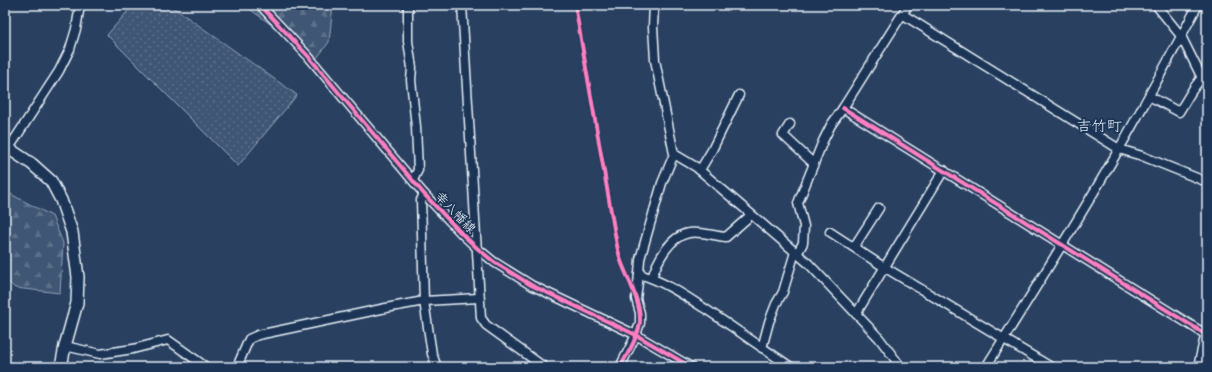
<svg xmlns="http://www.w3.org/2000/svg" width="1212" height="372" font-family="Sriracha,'Klee One',sans-serif">
<style>
.grass{fill:url(#grass-dots);stroke:#94a4b6}
.forest{fill:url(#forest-firs);stroke:#94a4b6}
.lines{fill:none;stroke-linecap:round;stroke-linejoin:round}
.minor-casing{stroke:#e8f1f8;stroke-width:11}
.major-casing{stroke:#e8f1f8;stroke-width:14}
.minor{stroke:#1d3557;stroke-width:8}
.major{stroke:#1d3557;stroke-width:11}
.cycleway-casing{stroke:#1d3557;stroke-width:6}
.cycleway{stroke:#ff80c0;stroke-width:4}
.labels{text-anchor:middle;stroke-width:4;stroke-linejoin:round;paint-order:stroke}
.street-label{font-size:13px;fill:#e8f1f8;stroke:#1d3557}
.quarter-label{font-size:15px;fill:#e8f1f8;stroke:#1d3557}
</style>
<defs>
<pattern id="grass-dots" width="8" height="8" patternUnits="userSpaceOnUse"><rect width="8" height="8" fill="#415774"/><path d="M2 2h.1M6 6h.1" fill="none" stroke="#5c7089" stroke-width="1.8" stroke-linecap="round"/></pattern>
<pattern id="forest-firs" width="22" height="20" patternUnits="userSpaceOnUse"><rect width="22" height="20" fill="#415774"/><path d="M5 1l3.5 6h-7zM16 11l3.5 6h-7z" fill="#5c7089"/></pattern>
</defs>
<rect width="100%" height="100%" fill="#294061"/>
<filter id="ink" filterUnits="userSpaceOnUse"><feTurbulence type="fractalNoise" baseFrequency=".025" numOctaves="2"/><feDisplacementMap in="SourceGraphic" scale="8" xChannelSelector="R" yChannelSelector="G"/><feConvolveMatrix kernelMatrix="1 2 1 2 8 2 1 2 1" color-interpolation-filters="sRGB"/></filter>
<g filter="url(#ink)">
<polygon class="grass" points="133,5 170,5 297,95 238,166 107,35"/>
<g class="forest">
<polygon points="244,5 333,5 329,42 317,58"/>
<polygon points="5,191 52,216 63,243 60,293 15,288 5,279"/>
</g>
<g class="lines">
<defs>
<g id="minor">
<polyline points="260,5 308,56 424,194 462,234 477,248 494,262 531,285 636,335 691,367"/>
<polyline points="408,5 408,41 412,68 411,80 416,127 418,170 413,180"/>
<polyline points="462,5 481,318 486,325 544,367"/>
<polyline points="1156,5 1181,36 1200,74 1207,79"/>
<polyline points="902,14 1119,149 1142,156 1207,182"/>
<polyline points="1149,96 1179,112 1193,89 1203,76"/>
<polyline points="843,108 1205,334"/>
<polyline points="790,124 783,135 814,164"/>
<polyline points="9,148 59,71 70,49 76,29 80,5"/>
<polyline points="674,154 696,167 808,263 879,338 901,367"/>
<polyline points="700,170 712,150 739,95"/>
<polyline points="424,194 421,200 424,301 432,354 437,367"/>
<polyline points="830,232 884,267 1051,367"/>
<polyline points="854,247 879,208"/>
<polyline points="797,254 803,243 804,226 798,203 823,141 831,125 843,108 908,5"/>
<path d="M639,274C663,281 684,295 704,308C733,327 762,348 791,367"/>
<path d="M652,278C657,261 670,236 689,233C700,231 714,236 726,237L751,215"/>
<polyline points="856,314 944,170"/>
<polyline points="65,346 100,354 133,349 168,340 206,367"/>
<polyline points="762,348 769,322 776,304 783,292 795,252"/>
<polyline points="5,366 9,367"/>
<polyline points="237,367 249,339 258,335 386,308 424,301 479,298"/>
<polyline points="620,367 636,335 640,323 640,313 636,299 639,274 640,259 662,183 674,154 655,60 653,27 654,5"/>
<path d="M986,367C1031,295 1077,223 1119,149C1146,102 1172,53 1198,5"/>
<polyline points="1198,367 1207,328"/>
</g>
<polyline id="major" points="5,146 32,164 51,181 61,200 72,232 78,277 77,303 65,346 61,367"/>
</defs>
<use href="#minor" class="minor-casing"/>
<use href="#major" class="major-casing"/>
<use href="#minor" class="minor"/>
<use href="#major" class="major"/>
<defs>
<g id="cycleway">
<polyline points="260,5 308,56 424,194 462,234 477,248 494,262 531,285 636,335 691,367"/>
<path d="M575,5L616,240C617,247 619,254 621,261C628,280 641,302 640,322C639,336 627,355 620,367"/>
<polyline points="843,108 1205,334"/>
</g>
</defs>
<use href="#cycleway" class="cycleway-casing"/>
<use href="#cycleway" class="cycleway"/>
</g>
</g>
<g class="labels">
<g class="street-label">
<text transform="translate(456 212) rotate(46)" y="5">幸八幡線</text>
</g>
<g class="quarter-label">
<text x="1099" y="131">吉竹町</text>
</g>
</g>
<rect width="1212" height="372" fill="none" stroke="#1d3557" stroke-width="20"/>
<rect x="10" y="10" width="1192" height="352" fill="none" stroke="#e8f1f8" stroke-width="1.5" filter="url(#ink)"/>
</svg>
